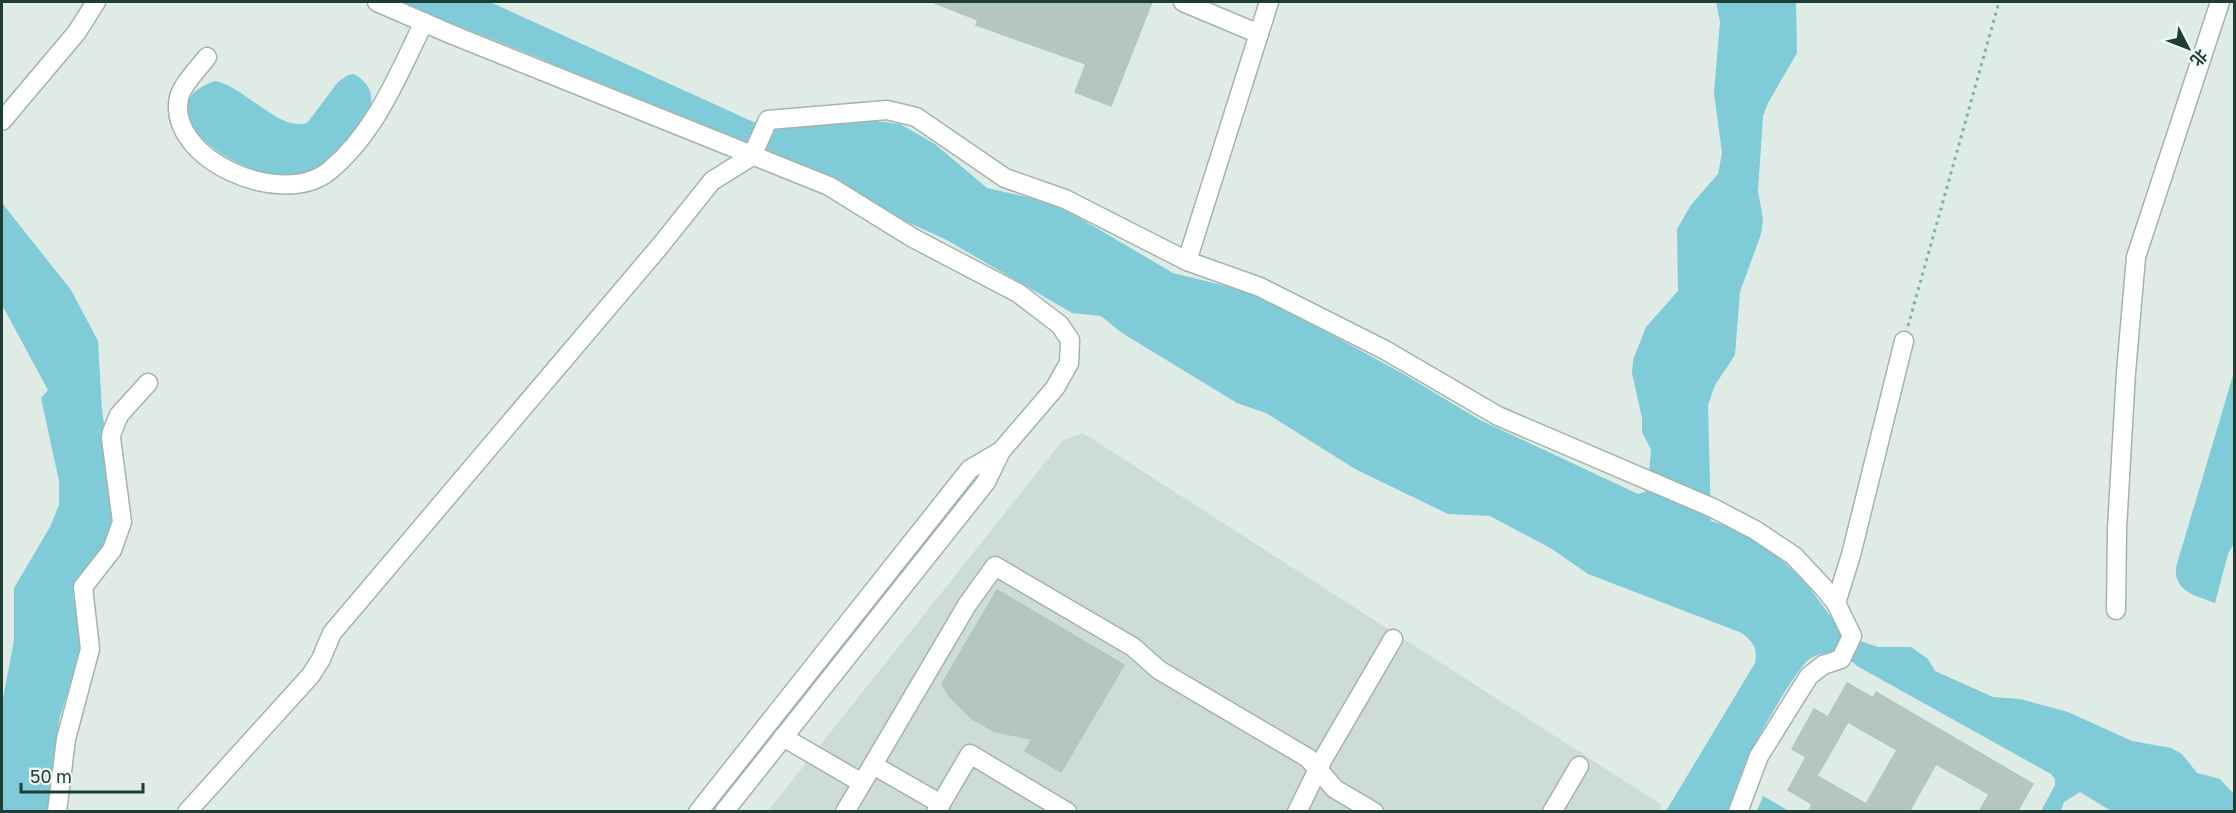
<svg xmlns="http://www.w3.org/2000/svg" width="2236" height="813" font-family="'Golos Text','Noto Sans SC',sans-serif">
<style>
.built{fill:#cddcd5}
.water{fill:#80cbd8}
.building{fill:#b4c7bf;stroke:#b1c6bd;stroke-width:1.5;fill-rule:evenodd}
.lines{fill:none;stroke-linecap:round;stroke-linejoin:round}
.minor-casing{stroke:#a1b4ad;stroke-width:21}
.path{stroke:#7cb4a1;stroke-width:3;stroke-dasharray:3 4.5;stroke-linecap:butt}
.minor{stroke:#fff;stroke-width:18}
</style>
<rect width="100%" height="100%" fill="#dfece6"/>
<polygon class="built" points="1083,433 1662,805 1658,812 767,812 1063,440"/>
<g class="water">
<path d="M398,2H490L771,130L859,119L900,124L935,144L987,188L1054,203L1173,273L1234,288L1267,300L1400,372L1480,420L1638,494L1645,492L1648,487L1651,450L1642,432V418L1632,373L1633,360L1646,327L1678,291L1677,229L1691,205L1718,174L1722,153L1714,93L1720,22L1716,2H1796L1797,53L1768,103L1763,116L1758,191L1763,219L1761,234L1740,292L1735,355L1715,385L1708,405L1711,521L1749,533L1766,545L1806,583L1839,628L1849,637L1878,647H1911L1928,659L1935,671L1993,697L2020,699L2068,712L2132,741L2171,748L2182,754L2197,773L2220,779L2234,794V811H2111L2080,792L2064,802L2061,811H2041L2055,785V779L2051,774L1857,666C1845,654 1827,649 1811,658C1797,666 1755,742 1747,760C1740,777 1735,795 1727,811H1666L1755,663C1758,648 1753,642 1742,633L1588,574L1552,549L1490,516L1448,514L1355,469L1266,413L1237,403L1122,333L1101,316L1072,313L945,239L542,59Z"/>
<path d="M354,74C370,82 377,100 366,115C352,135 332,164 308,173C253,193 132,109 215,81C243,85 282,135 308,122L338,82L348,75Z"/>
<polygon points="2,203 71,290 98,341 102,410 116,507 112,537 76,586 73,598 85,638 59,720 48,811 2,811 2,704 14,640 14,588 50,527 59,505 59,481 41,398 48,390 2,305"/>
<path d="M2234,372V543L2228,554L2215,603C2195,595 2174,592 2176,567Z"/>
<polygon points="1763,796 1789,811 1757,811"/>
</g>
<g class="building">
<polygon points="932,2 1152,2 1111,106 1075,92 1086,64 976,25 978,20"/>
<polygon points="997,590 1124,665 1061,772 1025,751 1032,739 996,732 972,719 950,697 942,684"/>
<path d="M1847,683L1873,698L1876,692L2033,784L2017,812H1979L1989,794L1936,764L1909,812H1808L1812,804L1788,790L1806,757L1792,749L1814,709L1828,717ZM1848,722L1897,750L1866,804L1817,776Z"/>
</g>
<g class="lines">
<defs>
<g id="minor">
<polyline points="377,2 453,35 829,186 913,238 1018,293 1060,325 1070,340 1069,363 1055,388 1001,451 986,482 724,812"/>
<polyline points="1183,2 1259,34"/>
<path d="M207,57C199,68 182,84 179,98C166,158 281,210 329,171C376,132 398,75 424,22"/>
<polyline points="2,121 77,32 96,2"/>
<polyline points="1187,261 1269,2"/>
<polyline points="1836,603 1851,555 1904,341"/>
<polyline points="2116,610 2117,529 2126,372 2136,257 2220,2"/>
<polyline points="783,737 862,783"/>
<polyline points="873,765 941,804"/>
<polyline points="57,812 66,739 90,649 83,587 112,550 122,522 111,438 112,432 119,415 148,383"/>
<polyline points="187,812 311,675 321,659 332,633 660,246 712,181 752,156 768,120 887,110 916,117 1005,178 1065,199 1187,261 1260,287 1385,350 1498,416 1713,508 1755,530 1794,556 1823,587 1836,603 1852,636 1841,659 1823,665 1809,676 1759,756 1738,812"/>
<polyline points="698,812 970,469 1001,451"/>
<polyline points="845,812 967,605 995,566 1133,647 1159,670 1308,758 1335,789 1374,812"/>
<polyline points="936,812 970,754 1067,812"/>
<polyline points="1297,812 1323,759 1393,639"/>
<polyline points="1552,812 1579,766"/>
</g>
</defs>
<use href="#minor" class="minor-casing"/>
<polyline class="path" points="1908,326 1999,2"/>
<use href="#minor" class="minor"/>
</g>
<rect width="2236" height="813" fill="none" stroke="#1e3e35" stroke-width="6"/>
<g transform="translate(2188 48) rotate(132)" stroke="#f0f8f4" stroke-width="4.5" paint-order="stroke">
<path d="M0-4.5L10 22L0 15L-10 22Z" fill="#1e3e35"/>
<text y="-9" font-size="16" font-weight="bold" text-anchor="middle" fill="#1e3e35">北</text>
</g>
<path d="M21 783v9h122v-9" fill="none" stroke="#1e3e35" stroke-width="3"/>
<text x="30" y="783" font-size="18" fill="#1e3e35" stroke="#f0f8f4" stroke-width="4.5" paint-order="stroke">50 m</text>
</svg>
